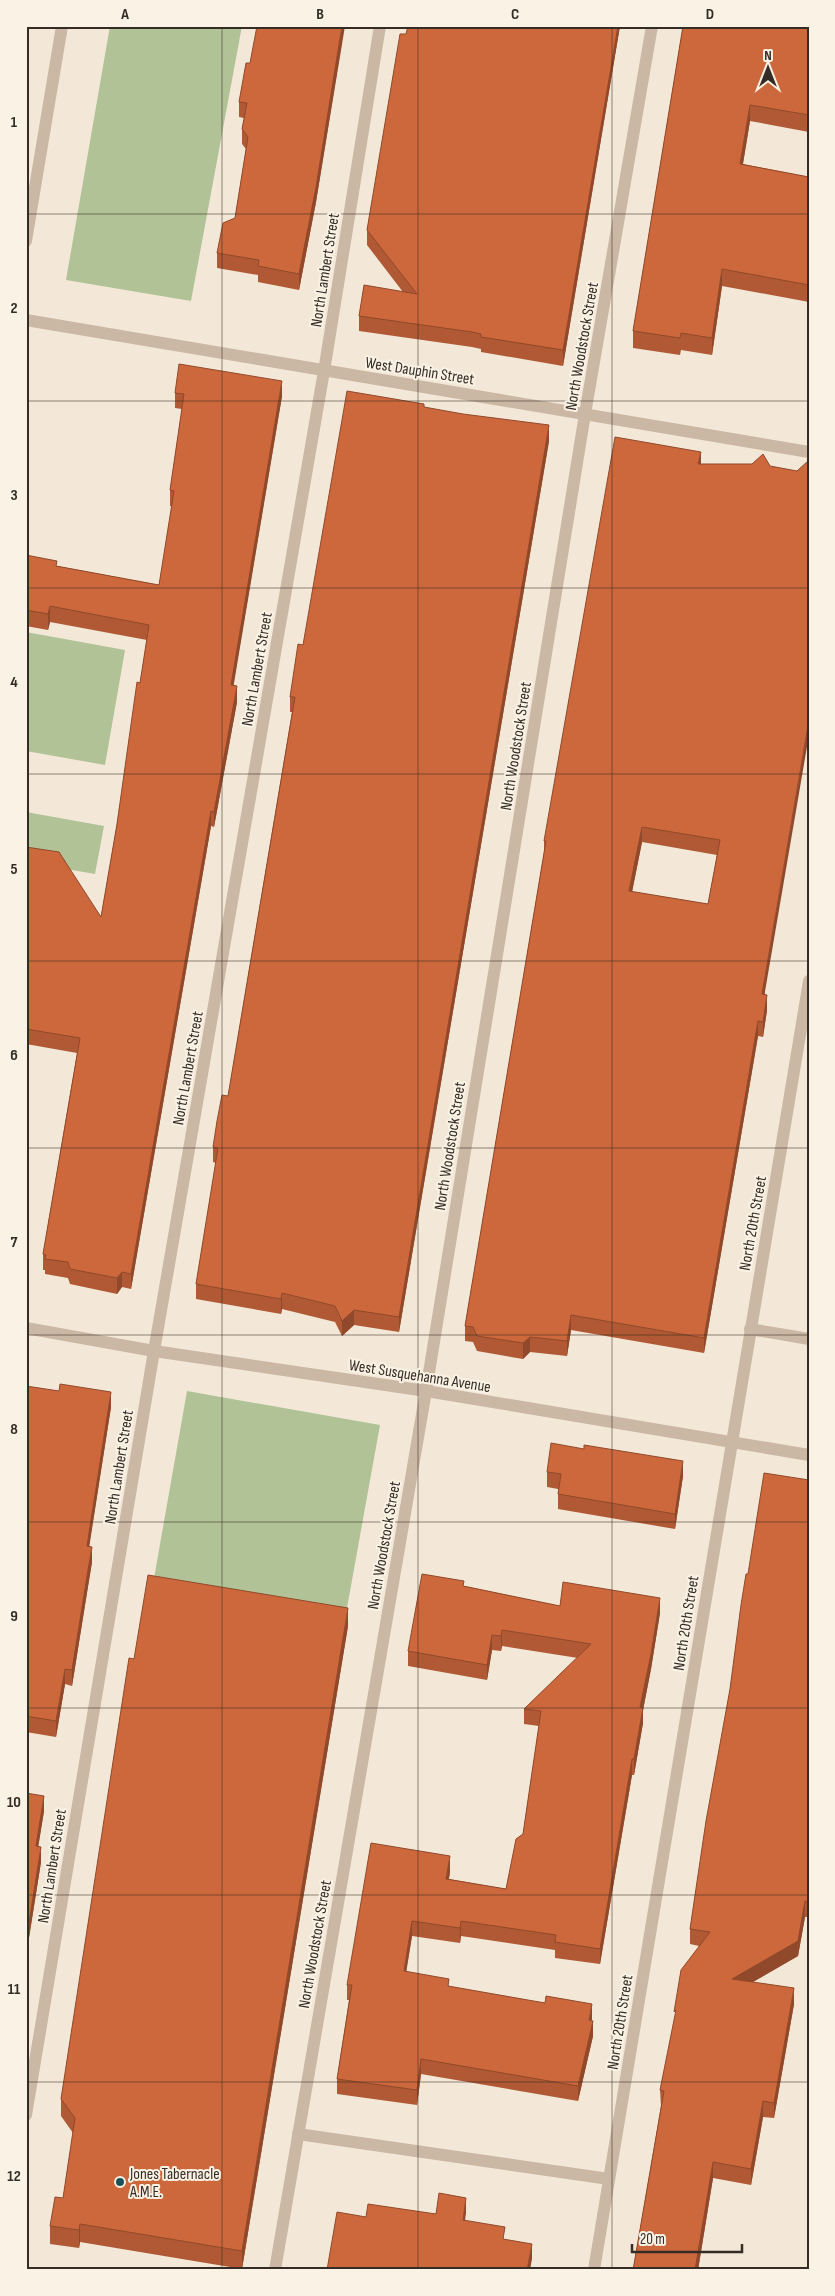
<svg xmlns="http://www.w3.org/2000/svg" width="835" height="2296" font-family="'Sofia Sans Condensed',sans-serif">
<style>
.green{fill:#b1c297}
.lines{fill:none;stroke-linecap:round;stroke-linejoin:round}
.service{stroke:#cbb8a4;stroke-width:12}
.minor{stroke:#cbb8a4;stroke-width:12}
.tertiary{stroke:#cbb8a4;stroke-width:12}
.wall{fill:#b05934;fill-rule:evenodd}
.shaded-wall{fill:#90492a}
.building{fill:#cd683c;stroke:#90492a;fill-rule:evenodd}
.grid{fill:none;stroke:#362c26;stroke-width:1;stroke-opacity:0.55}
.poi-dot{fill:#19515a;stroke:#faf2e5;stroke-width:2}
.labels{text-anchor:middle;stroke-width:4;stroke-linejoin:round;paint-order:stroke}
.street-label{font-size:16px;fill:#362c26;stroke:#faf2e5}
.poi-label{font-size:16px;fill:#362c26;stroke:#faf2e5;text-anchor:start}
.neatline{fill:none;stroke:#362c26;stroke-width:2}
.grid-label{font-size:16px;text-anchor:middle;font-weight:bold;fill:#362c26}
</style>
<rect width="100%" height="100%" fill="#f3e8d8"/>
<g class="green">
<polygon points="110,26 242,26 191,301 66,280"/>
<polygon points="26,632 125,650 105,765 26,751"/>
<polygon points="26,812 104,826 95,874 26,862"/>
<polygon points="187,1391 380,1425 345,1619 153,1584"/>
</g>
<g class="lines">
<g class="service">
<polyline points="750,1329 809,1339"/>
<polyline points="298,2134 609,2179"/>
</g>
<g class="minor">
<polyline points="26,241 62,26"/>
<polyline points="26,1328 154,1351 426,1391 809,1455"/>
<polyline points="26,2115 154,1351 324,371 380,26"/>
<polyline points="275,2270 426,1391 585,414 652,26"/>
<polyline points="594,2270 809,981"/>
</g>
<polyline class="tertiary" points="26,320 809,452"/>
</g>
<g class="wall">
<polygon points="408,26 620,26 563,366 481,352 481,349 472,347 359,331 359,316 403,292 367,245 367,230"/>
<polygon points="683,26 809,26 809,132 750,121 743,164 809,177 809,302 722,286 712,355 681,350 680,355 633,348 633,331"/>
<polygon points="342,41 316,202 299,290 258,282 258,275 217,268 217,253 235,218 246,149 242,144 242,129 244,118 239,117 239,102 250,63"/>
<polygon points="175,393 282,396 233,686 237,702 214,827 211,826 131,1289 122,1287 117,1294 70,1284 68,1278 45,1274 45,1270 43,1270 43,1254 77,1053 26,1044 26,847 101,917 117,824 147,640 50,622 48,630 26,626 26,555 57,566 159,585 172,506 170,506 170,490 182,409 175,408"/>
<polygon points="424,408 549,441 399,1332 354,1325 342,1336 335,1322 282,1309 281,1314 196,1299 196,1284 216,1163 213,1162 213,1147 228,1096 292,712 290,712 290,697 303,645"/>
<path d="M701,464L767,1010L763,1037L758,1036L704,1353L571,1330L567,1356L530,1352L523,1359L477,1351L473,1342L465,1341V1326L544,853V841ZM642,842L717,855L708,904L632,892Z"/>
<polygon points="26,1386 111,1407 89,1546 92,1562 88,1586 72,1686 65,1684 56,1737 26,1732"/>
<polygon points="584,1449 683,1476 675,1529 558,1509 558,1489 547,1487 547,1472"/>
<polygon points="809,1480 809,1914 808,1917 805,1917 798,1956 753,1982 794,2004 774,2118 763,2117 751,2185 713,2178 698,2270 633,2270 661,2106 660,2090 699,1946 690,1944 690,1929 730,1689 748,1574"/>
<polygon points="464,1586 560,1606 660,1613 651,1669 643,1710 643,1723 634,1775 632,1775 600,1964 555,1958 555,1950 461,1936 460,1943 412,1936 406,1971 449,1986 592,2020 593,2036 578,2101 421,2074 417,2105 337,2094 337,2079 349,2000 347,2000 347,1985 450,1872 449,1879 506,1889 523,1834 539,1726 524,1724 524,1709 578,1658 502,1646 501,1651 492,1650 487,1680 408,1666 408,1651"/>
<polygon points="348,1626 242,2269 80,2242 79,2248 50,2244 50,2226 63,2198 73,2133 61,2116 61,2099 134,1659"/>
<polygon points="26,1793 44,1811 38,1846 41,1862 28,1944 26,1944"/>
</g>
<g class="shaded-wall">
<polygon points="342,26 345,26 316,202 299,290 299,274"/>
<polygon points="618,26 620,26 563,366 563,350"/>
<polygon points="750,105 750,121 740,181 740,164"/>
<polygon points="722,269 722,286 712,355 712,338"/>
<polygon points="282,381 282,396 231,701 231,685"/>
<polygon points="549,425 549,441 399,1332 399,1317"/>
<polygon points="701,452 701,467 698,464"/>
<polygon points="50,606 50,622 48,630 48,614"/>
<polygon points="237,686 237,702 214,827 214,812"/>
<polygon points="809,720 809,735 762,1009 762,994"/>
<polygon points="211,811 211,826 131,1289 131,1274"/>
<polygon points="642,827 642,842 629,907 629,891"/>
<polygon points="767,995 767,1010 763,1037 763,1022"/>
<polygon points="758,1021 758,1036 704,1353 704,1338"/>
<polygon points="122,1272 122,1287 117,1294 117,1278"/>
<polygon points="282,1293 282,1309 281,1314 281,1299"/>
<polygon points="354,1310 354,1325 342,1336 342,1321"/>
<polygon points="571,1315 571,1330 567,1356 567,1341"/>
<polygon points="530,1337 530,1352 523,1359 523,1343"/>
<polygon points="111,1392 111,1407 87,1561 87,1546"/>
<polygon points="683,1461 683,1476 675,1529 675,1514"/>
<polygon points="92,1547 92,1562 72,1686 72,1670"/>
<polygon points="660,1598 660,1613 651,1669 643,1710 643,1723 634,1775 634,1759 640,1707"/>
<polygon points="348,1608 348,1626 242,2269 242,2251"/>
<polygon points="502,1630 502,1646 501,1651 501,1636"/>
<polygon points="492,1635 492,1650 487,1680 487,1665"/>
<polygon points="65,1669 65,1684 56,1737 56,1721"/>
<polygon points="632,1759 632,1775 600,1964 600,1949"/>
<polygon points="44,1796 44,1811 36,1861 36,1846"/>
<polygon points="41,1847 41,1862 28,1944 28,1929"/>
<polygon points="450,1856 450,1872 446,1894 446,1879"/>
<polygon points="805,1901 805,1917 798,1956 732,1994 732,1979"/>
<polygon points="412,1921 412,1936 404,1986 404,1971"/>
<polygon points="461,1921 461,1936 460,1943 460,1928"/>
<polygon points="794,1988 794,2004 774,2118 774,2103"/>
<polygon points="592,2004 592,2019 589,2035 589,2020"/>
<polygon points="593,2021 593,2036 578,2101 578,2086"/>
<polygon points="421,2059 421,2074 417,2105 417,2090"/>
<polygon points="763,2101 763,2117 751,2185 751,2169"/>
<polygon points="713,2162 713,2178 698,2270 695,2270"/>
<polygon points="466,2198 466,2213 463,2235 463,2220"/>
<polygon points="80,2224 80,2242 79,2248 79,2230"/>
<polygon points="532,2244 532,2259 530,2270 527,2270"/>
</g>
<g class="building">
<polygon points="257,26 342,26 316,187 299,274 258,266 259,260 217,253 223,223 235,218 248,137 242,129 247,103 239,102 246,63 250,63"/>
<polygon points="408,26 618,26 563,350 481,337 481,334 472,332 359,316 364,285 417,294 367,230 400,34 406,34"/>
<polygon points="683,26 809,26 809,115 750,105 740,164 809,177 809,285 722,269 712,338 681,333 680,338 633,331"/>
<polygon points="179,364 282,381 231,685 237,686 214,812 211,811 131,1274 122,1272 117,1278 70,1269 68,1262 45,1259 46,1255 43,1254 80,1038 26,1029 26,847 59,852 101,917 117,824 137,682 140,683 149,625 50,606 48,614 26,610 26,555 57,561 56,566 159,585 174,491 170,490 184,394 175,393"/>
<polygon points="347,391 424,404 424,407 463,414 549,425 399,1317 354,1310 342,1321 335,1306 282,1293 281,1299 196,1284 218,1148 213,1147 217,1121 222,1095 228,1096 295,697 290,697 298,644 303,645"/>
<path d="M615,437L701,452L698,464H752L763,454L770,466L797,471L808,461L809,720L762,994L767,995L763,1022L758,1021L704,1338L571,1315L567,1341L530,1337L523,1343L477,1336L473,1327L465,1326L546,841H544ZM642,827L720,840L708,904L629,891Z"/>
<polygon points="60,1384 111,1392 87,1546 92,1547 88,1570 72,1670 65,1669 56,1721 26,1716 26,1386 59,1391"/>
<polygon points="551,1443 584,1449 584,1445 683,1461 675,1514 558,1494 561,1474 547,1472"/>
<polygon points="764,1473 809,1480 808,1902 805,1901 798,1941 732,1979 794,1988 774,2103 763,2101 751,2169 713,2162 695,2270 633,2270 664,2091 660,2090 676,2010 674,2012 681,1970 710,1932 690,1929 706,1821 730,1689 741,1605 746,1574 748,1574"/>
<polygon points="422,1574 464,1581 463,1586 560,1606 563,1582 660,1598 651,1654 640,1707 643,1708 634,1759 632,1759 600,1949 555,1942 556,1935 461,1921 460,1928 412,1921 404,1971 449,1979 448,1986 545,2003 546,1996 592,2004 589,2020 593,2021 578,2086 421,2059 417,2090 337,2079 352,1985 347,1985 371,1843 450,1856 446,1879 506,1889 516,1839 523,1834 541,1711 524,1709 591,1644 502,1630 501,1636 492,1635 487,1665 408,1651"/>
<polygon points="148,1575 348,1608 242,2251 80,2224 79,2230 50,2226 55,2197 63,2198 75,2118 61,2099 129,1658 134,1659"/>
<polygon points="26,1793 44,1796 36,1846 41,1847 28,1929 26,1928"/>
<polygon points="439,2193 466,2198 463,2220 505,2227 503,2239 532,2244 527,2270 327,2270 337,2212 366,2217 368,2204 436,2214"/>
</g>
<path class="grid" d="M222,26V2270M418,26V2270M612,26V2270M26,214H809M26,401H809M26,588H809M26,774H809M26,961H809M26,1148H809M26,1335H809M26,1522H809M26,1708H809M26,1895H809M26,2082H809"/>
<circle class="poi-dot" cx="120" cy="2182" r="5"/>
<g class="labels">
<g class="street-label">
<text transform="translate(324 270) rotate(-81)" y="6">North Lambert Street</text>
<text transform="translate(581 346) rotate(-80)" y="6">North Woodstock Street</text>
<text transform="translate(420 370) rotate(9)" y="6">West Dauphin Street</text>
<text transform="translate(256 669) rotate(-80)" y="6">North Lambert Street</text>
<text transform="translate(515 746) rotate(-81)" y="6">North Woodstock Street</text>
<text transform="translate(187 1068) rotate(-80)" y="6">North Lambert Street</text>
<text transform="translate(449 1146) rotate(-81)" y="6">North Woodstock Street</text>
<text transform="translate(752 1223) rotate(-80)" y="6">North 20th Street</text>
<text transform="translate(420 1375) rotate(9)" y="6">West Susquehanna Avenue</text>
<text transform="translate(118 1467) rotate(-81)" y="6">North Lambert Street</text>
<text transform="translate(383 1545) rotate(-80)" y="6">North Woodstock Street</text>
<text transform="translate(685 1623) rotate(-81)" y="6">North 20th Street</text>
<text transform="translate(51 1866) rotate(-81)" y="6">North Lambert Street</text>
<text transform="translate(314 1944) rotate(-80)" y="6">North Woodstock Street</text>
<text transform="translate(619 2022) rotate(-81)" y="6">North 20th Street</text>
</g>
<g class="poi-label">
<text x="130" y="2179">Jones Tabernacle<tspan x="130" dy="18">A.M.E.</tspan></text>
</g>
</g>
<rect width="835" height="2296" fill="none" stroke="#faf2e5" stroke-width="55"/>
<g transform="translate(768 68)" stroke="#faf2e5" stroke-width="4" paint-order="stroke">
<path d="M0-4L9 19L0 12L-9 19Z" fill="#362c26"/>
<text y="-8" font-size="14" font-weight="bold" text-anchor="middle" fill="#362c26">N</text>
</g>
<path d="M632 2244v8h110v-8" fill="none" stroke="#362c26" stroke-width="2.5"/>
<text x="640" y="2244" font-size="15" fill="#362c26" stroke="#faf2e5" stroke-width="4" paint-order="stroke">20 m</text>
<rect x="28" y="28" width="780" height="2240" class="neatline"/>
<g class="grid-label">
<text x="125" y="19">A</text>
<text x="320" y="19">B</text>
<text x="515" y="19">C</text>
<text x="710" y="19">D</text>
<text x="14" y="127">1</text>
<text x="14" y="313">2</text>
<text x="14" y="500">3</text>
<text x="14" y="687">4</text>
<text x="14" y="874">5</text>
<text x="14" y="1060">6</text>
<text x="14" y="1247">7</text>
<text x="14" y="1434">8</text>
<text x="14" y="1621">9</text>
<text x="14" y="1807">10</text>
<text x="14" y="1994">11</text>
<text x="14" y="2181">12</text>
</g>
</svg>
